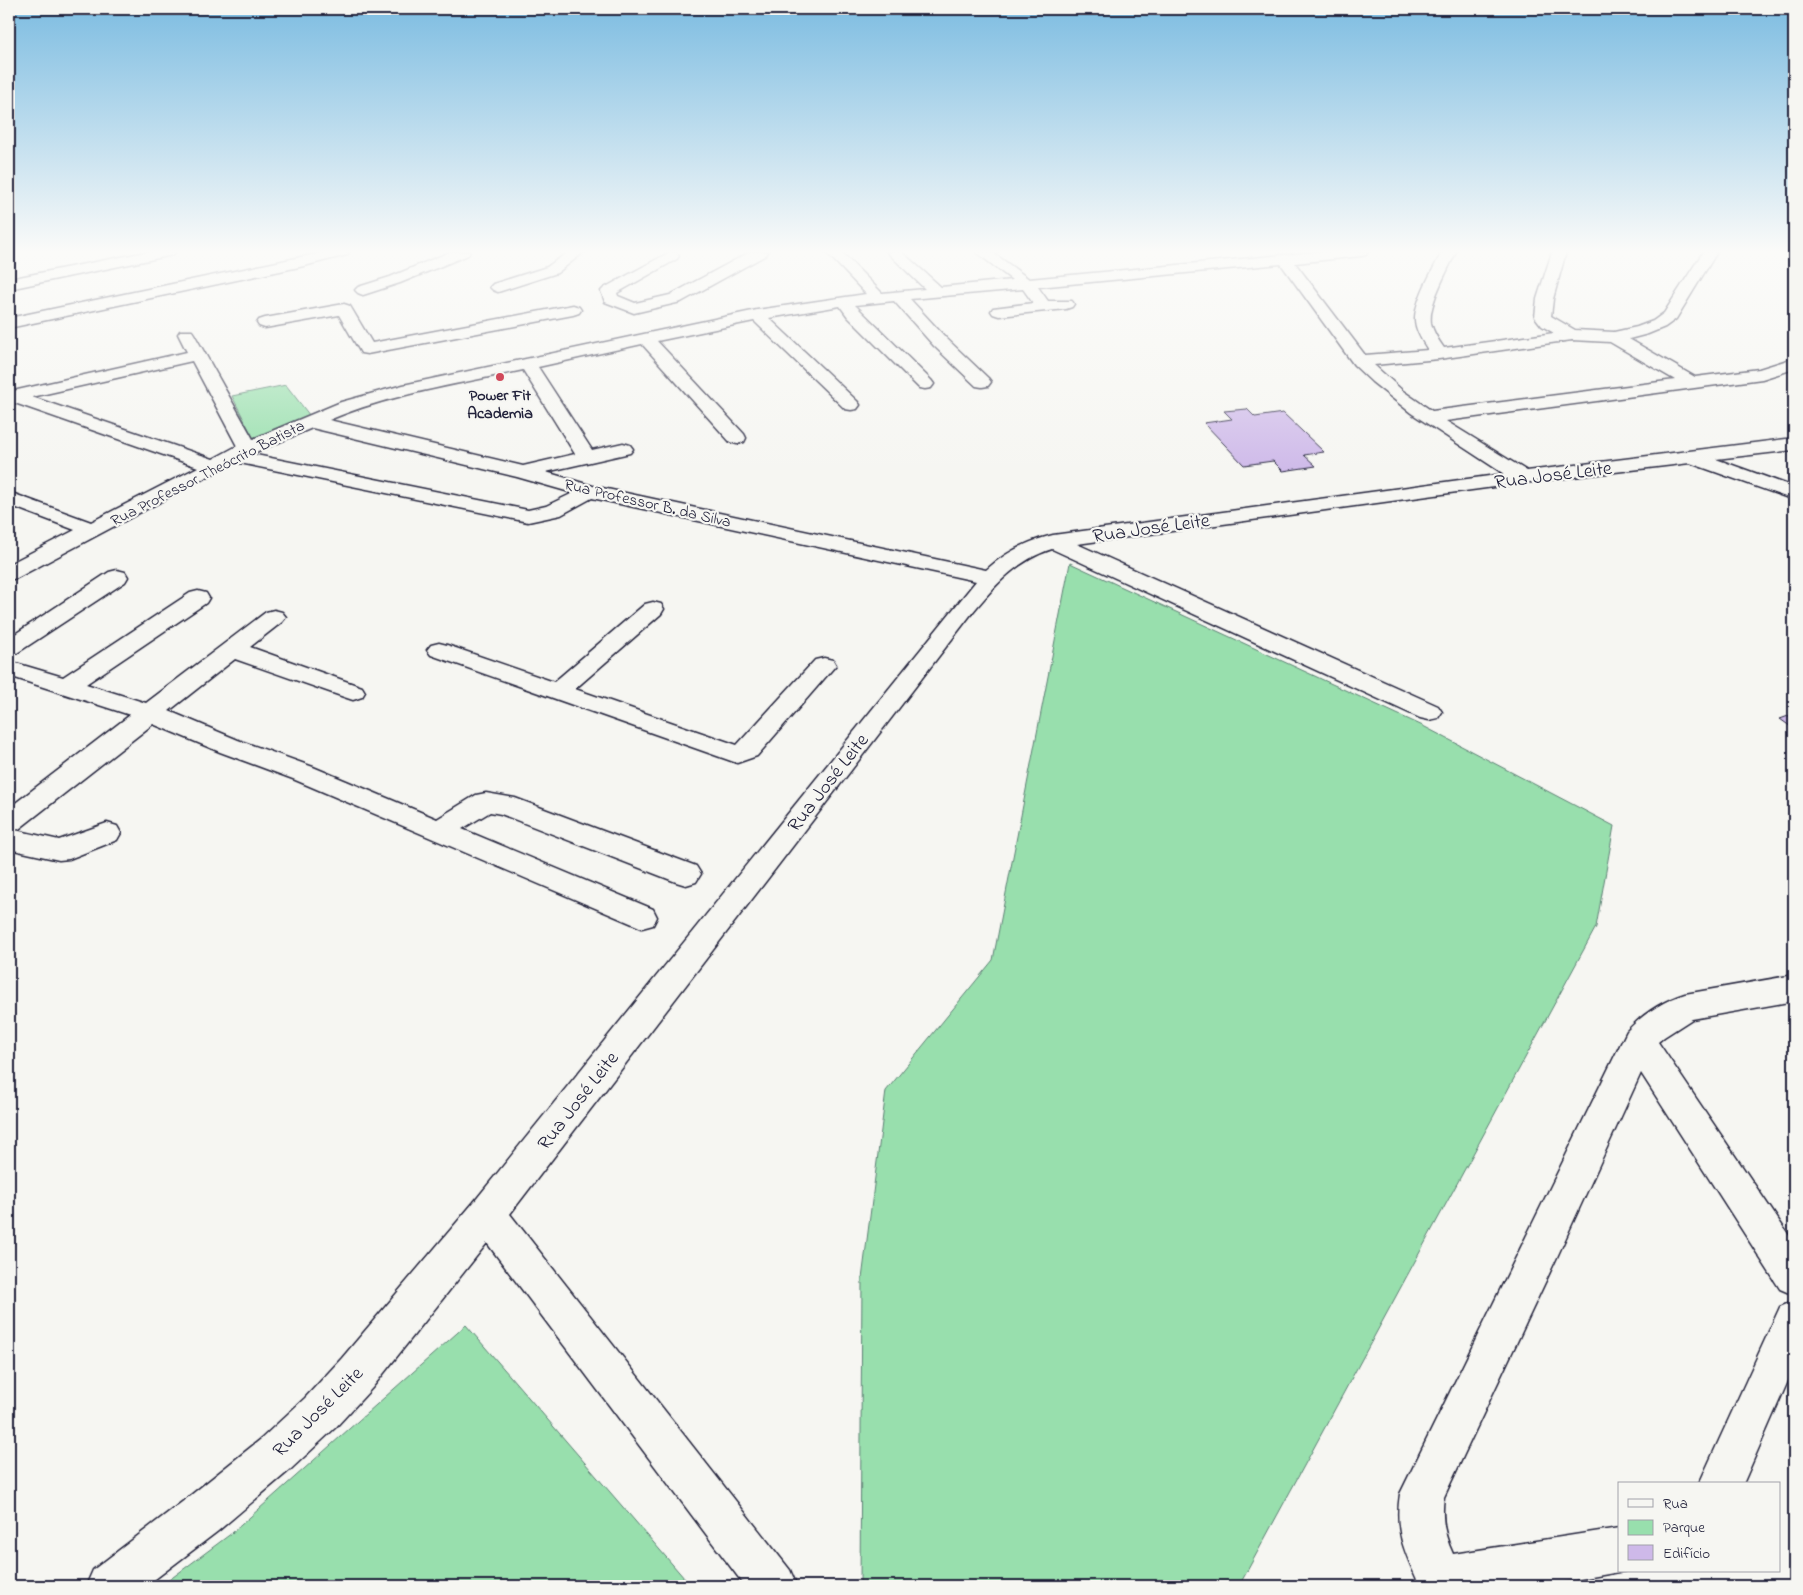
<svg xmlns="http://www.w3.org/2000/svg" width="1803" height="1595" font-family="'Indie Flower',sans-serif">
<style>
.green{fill:#98dfad;stroke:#5d8074}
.building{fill:#ceb9e9;stroke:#22223b}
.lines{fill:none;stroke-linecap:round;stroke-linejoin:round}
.minor-casing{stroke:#22223b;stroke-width:3}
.minor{fill:#f6f6f2;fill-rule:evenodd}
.poi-dot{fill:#d1495b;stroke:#f6f6f2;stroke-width:2}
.labels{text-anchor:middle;stroke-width:4.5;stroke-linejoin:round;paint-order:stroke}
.far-poi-label{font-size:16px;font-weight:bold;fill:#22223b;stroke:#f6f6f2}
.far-street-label{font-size:16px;fill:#22223b;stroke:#f6f6f2}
.street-label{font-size:20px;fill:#22223b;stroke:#f6f6f2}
</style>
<rect width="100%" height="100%" fill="#f6f6f2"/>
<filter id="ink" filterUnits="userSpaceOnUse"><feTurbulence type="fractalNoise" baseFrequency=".02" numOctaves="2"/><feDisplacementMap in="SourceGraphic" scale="10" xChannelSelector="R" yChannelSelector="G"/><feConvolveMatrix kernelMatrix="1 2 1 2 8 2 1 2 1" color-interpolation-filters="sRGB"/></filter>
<g filter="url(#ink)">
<g class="green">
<polygon points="286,385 310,416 254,439 232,396"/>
<polygon points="1070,563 1425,727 1614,826 1596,927 1239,1586 860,1586 862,1279 886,1091 993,960"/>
<polygon points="466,1325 691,1586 161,1586 232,1533"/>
</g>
<g class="building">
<polygon points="1247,409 1255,417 1283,413 1324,452 1304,455 1316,466 1283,471 1273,461 1244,465 1204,423 1232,419 1224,411"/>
<polygon points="1794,714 1794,729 1780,719"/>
</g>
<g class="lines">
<defs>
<g id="minor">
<polygon points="146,252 175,252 173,255 168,256 9,289 9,279"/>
<polygon points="325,252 349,252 347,255 304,266 9,328 9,318"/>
<polygon points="450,252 470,252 468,255 400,283 363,295 358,293 355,290 358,287 390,277"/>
<polygon points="568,252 584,252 557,273 498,292 493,290 490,287 493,284 547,267"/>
<polygon points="670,252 677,253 679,256 677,259 617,293 618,296 635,303 670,295 750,252 768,252 766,255 681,302 634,313 605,302 601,291 604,288"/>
<path d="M826,252H841L882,293L925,289L887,252H902L941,287L1012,280L976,252H992L1029,279L1315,252H1368L1366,255L1361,256L1295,263L1365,355L1428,350C1423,342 1416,332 1415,321C1414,301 1433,270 1442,252H1456C1448,270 1428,304 1431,323C1433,332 1439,341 1444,348L1554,333L1542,326L1535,317L1537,299L1552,252H1566L1553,299L1551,316L1575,330L1614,332L1637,327L1653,321L1664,313L1703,252H1717L1676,319L1665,327L1648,334L1629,339L1695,377L1759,369L1794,358V369L1762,379L1446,421L1527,471L1794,438V450L1716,459L1794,487V500L1690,463L1523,483L1077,544L1438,706L1442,712L1438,718L1429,720L1420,718L1052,549C1017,560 995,585 972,613L510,1214L790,1570L797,1586H745L487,1243L372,1388L335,1428L291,1469L218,1531L146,1586H86L93,1570L186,1499L261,1439L305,1398L342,1358L474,1202L976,581L592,498L561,515L528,522L235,462L17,578L9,580V564L75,530L9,505V492L91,522L198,467L9,401V390L13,391L187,352L178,334L180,331H192L194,334L253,439L341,402L403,385L757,310L866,294ZM1281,264L1354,365L1372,382L1411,413L1504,474L1053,535C1028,541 1006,552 986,570L593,486L546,472L630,453L633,449L630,445L623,443L592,450L538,367L642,344L730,442L737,444L744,442L746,438L744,434L657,341L754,321L845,409L851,410L857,409L860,405L857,401L769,318L840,306L848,317L919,388L925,389L931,388L934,384L931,380L855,305L894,301L934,346L976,386L982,387L988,386L991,382L988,378L946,338L910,299L1023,289L1033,303L993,308L991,311L993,314L999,316L1066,309L1072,307L1074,304L1072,301H1048L1038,287ZM1572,340L1610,342L1675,380L1432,411L1403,391L1374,365L1439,359ZM192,361L237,446L213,459L32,397ZM523,370L575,454L523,466L329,420C390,394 458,384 523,370ZM312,428L517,477L573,493L546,506L528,510L251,454Z"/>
<polygon points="344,304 350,306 372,343 573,305 579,307 581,310 579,313 573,315 367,354 361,353 339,315 265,328 259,326 257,323 259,320 265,318"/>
<polygon points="117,570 125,572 128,577 125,582 17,653 9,655 9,638 109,572"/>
<polygon points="198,591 206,593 209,598 206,603 86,684 146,703 266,612 274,610 282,612 286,617 282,622 250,647 362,687 365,692 362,697 353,700 344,697 235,659 169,711 238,740 313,767 437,819 476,795 486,793 515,798 696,866 701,874 696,882 686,885 676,882 501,814 490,812 462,829 653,909 657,917 653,925 642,928 293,779 220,752 153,724 19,829 15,830 59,840 107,823 117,826 121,833 117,840 69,859 59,860 9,849 9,808 130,715 9,676 9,661 63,677 190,593"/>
<polygon points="653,602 661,604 664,609 661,614 575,689 737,745 815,660 824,658 833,660 836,665 757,756 737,763 431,655 427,650 431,645 439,643 447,645 554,682 645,604"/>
<path d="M1794,975V1001L1692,1019L1664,1037L1658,1042L1794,1243V1295L1780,1289L1641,1073L1557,1257L1444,1497C1441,1517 1444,1535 1453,1554L1619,1528V1571H1625L1541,1586H1420C1405,1553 1394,1532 1400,1494L1627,1031C1643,1014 1663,1001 1685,994Z"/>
<polygon points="1794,1301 1794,1367 1743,1484 1699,1484 1780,1307"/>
</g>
</defs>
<use href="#minor" class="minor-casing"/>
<use href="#minor" class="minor"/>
</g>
</g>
<linearGradient id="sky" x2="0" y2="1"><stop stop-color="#7cbce1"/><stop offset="0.53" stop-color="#fbfbf9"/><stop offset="1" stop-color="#fbfbf9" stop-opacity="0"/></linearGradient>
<rect width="1803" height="475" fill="url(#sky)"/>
<circle class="poi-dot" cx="500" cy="377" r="5"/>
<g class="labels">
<g class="far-poi-label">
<text x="500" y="400">Power Fit<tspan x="500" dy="18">Academia</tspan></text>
</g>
<g class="far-street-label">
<text transform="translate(207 472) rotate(-27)" y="6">Rua Professor Theócrito Batista</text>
<text transform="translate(648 502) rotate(13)" y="6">Rua Professor B. da Silva</text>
</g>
<g class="street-label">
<text transform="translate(1553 474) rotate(-7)" y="7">Rua José Leite</text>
<text transform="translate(1151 527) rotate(-8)" y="7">Rua José Leite</text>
<text transform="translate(827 782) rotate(-52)" y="7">Rua José Leite</text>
<text transform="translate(577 1100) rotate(-52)" y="7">Rua José Leite</text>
<text transform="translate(317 1411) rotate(-45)" y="7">Rua José Leite</text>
</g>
</g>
<rect width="1803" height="1595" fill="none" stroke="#f6f6f2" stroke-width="30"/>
<rect x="15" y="15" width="1773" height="1565" fill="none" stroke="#22223b" stroke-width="2" filter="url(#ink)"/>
<rect x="1618" y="1482" width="162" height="90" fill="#f6f6f2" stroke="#a1a1a9"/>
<rect x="1628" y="1499" width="25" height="8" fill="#f6f6f2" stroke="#a1a1a9"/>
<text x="1663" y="1508" font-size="15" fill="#22223b">Rua</text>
<rect x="1628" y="1520" width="25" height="15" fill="#98dfad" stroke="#a1a1a9"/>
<text x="1663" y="1532" font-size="15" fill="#22223b">Parque</text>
<rect x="1628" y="1545" width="25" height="15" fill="#ceb9e9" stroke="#a1a1a9"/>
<text x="1663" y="1558" font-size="15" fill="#22223b">Edifício</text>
</svg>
